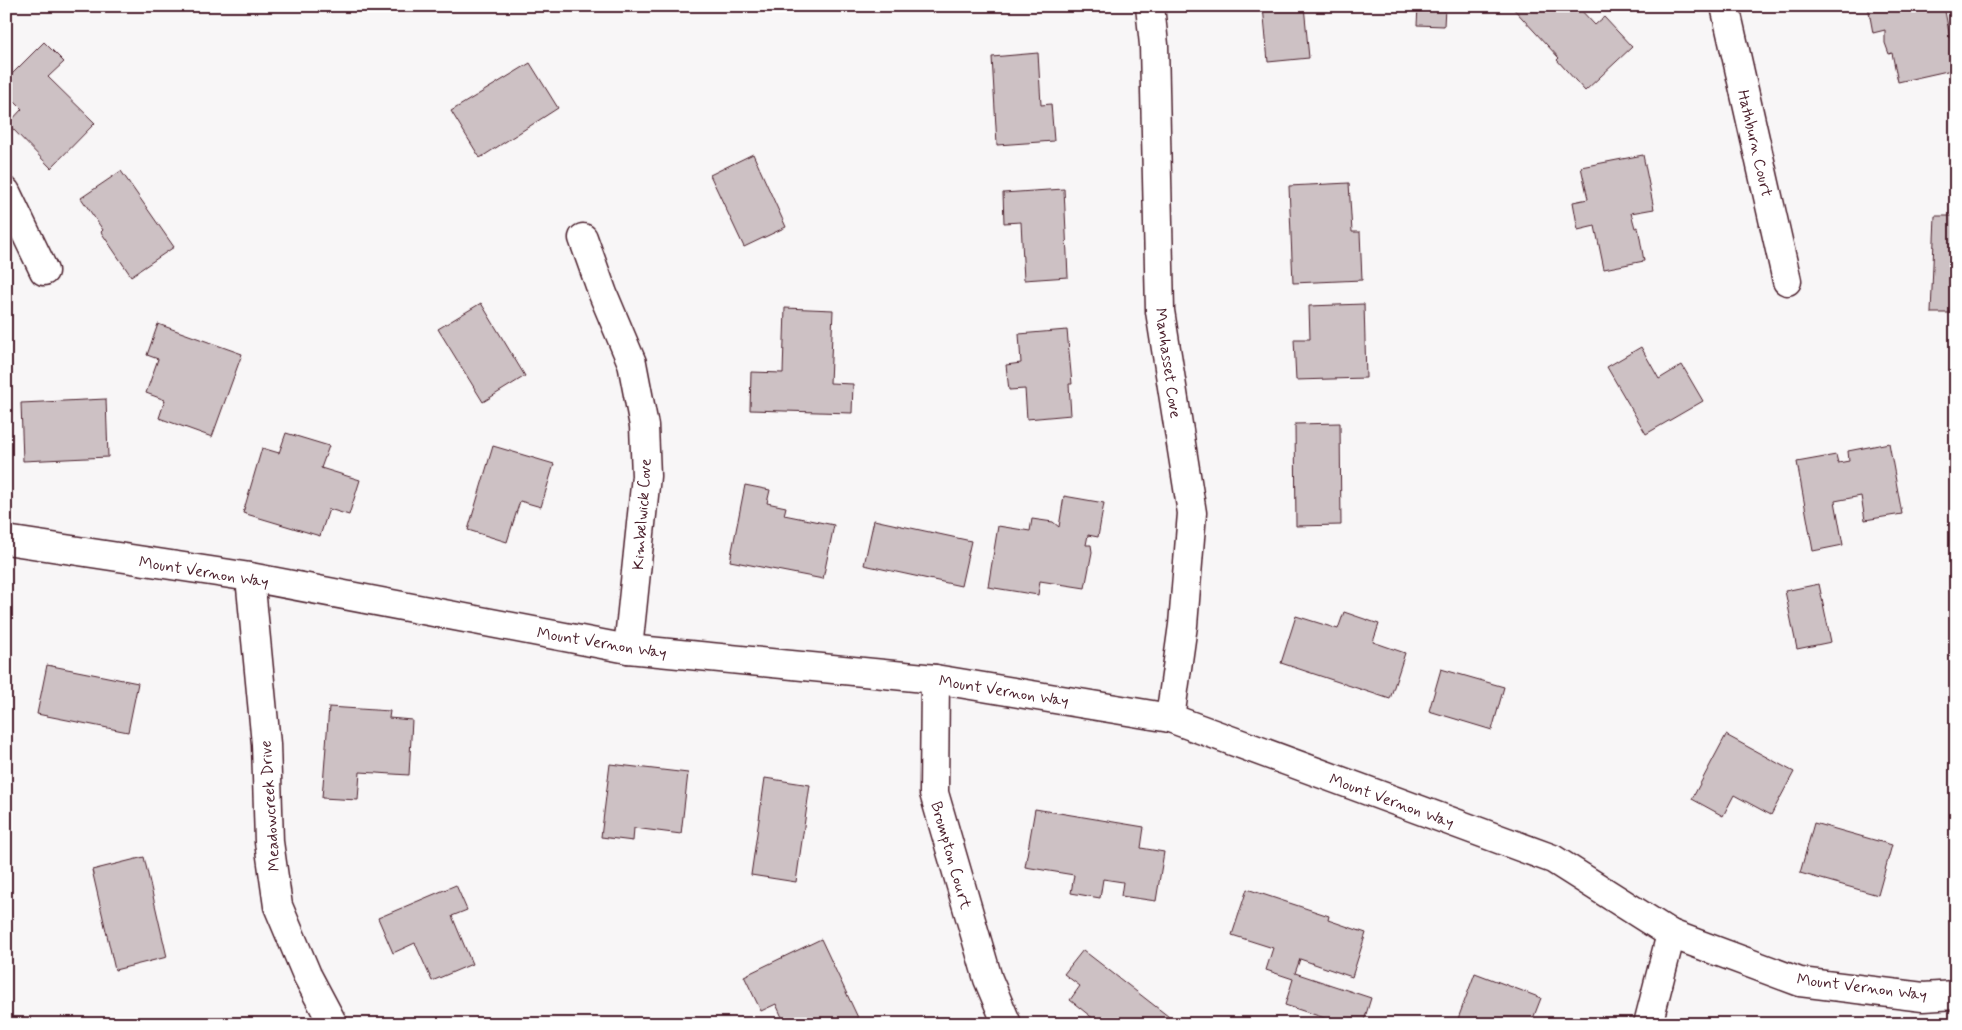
<svg xmlns="http://www.w3.org/2000/svg" width="1962" height="1030" font-family="Mynerve,sans-serif">
<style>
.building{fill:#cdc1c4;stroke:#4a1f2b}
.lines{fill:none;stroke-linecap:round;stroke-linejoin:round}
.minor-casing{stroke:#4a1f2b;stroke-width:31}
.minor{stroke:#fff;stroke-width:28}
.labels{text-anchor:middle;stroke-width:4.5;stroke-linejoin:round;paint-order:stroke}
.street-label{font-size:16px;fill:#4a1f2b;stroke:#fff}
</style>
<rect width="100%" height="100%" fill="#f8f6f7"/>
<filter id="ink" filterUnits="userSpaceOnUse"><feTurbulence type="fractalNoise" baseFrequency=".02" numOctaves="2"/><feDisplacementMap in="SourceGraphic" scale="10" xChannelSelector="R" yChannelSelector="G"/><feConvolveMatrix kernelMatrix="1 2 1 2 8 2 1 2 1" color-interpolation-filters="sRGB"/></filter>
<g filter="url(#ink)">
<g class="building">
<polygon points="1263,6 1304,6 1309,58 1268,62"/>
<polygon points="1418,6 1475,6 1475,8 1445,7 1444,26 1417,25"/>
<polygon points="1511,6 1577,6 1595,25 1604,17 1632,47 1585,91 1557,60 1559,58"/>
<polygon points="1868,6 1944,6 1956,69 1898,82 1892,53 1889,54 1885,43 1885,30 1873,33"/>
<polygon points="44,42 64,62 48,77 95,123 51,168 8,124 22,109 6,93 6,80"/>
<polygon points="1038,53 1041,105 1051,104 1054,141 997,145 992,57"/>
<polygon points="530,63 558,108 480,158 451,111"/>
<polygon points="753,154 786,227 744,247 710,175"/>
<polygon points="1643,155 1654,209 1631,213 1635,228 1638,227 1644,261 1604,269 1595,226 1578,230 1573,202 1588,199 1581,167"/>
<polygon points="121,171 174,247 131,276 101,232 103,230 81,198"/>
<polygon points="1349,183 1352,232 1360,232 1362,280 1293,283 1289,186"/>
<polygon points="1064,189 1068,277 1024,280 1021,222 1004,223 1003,193"/>
<polygon points="1935,216 1956,216 1956,313 1931,313"/>
<polygon points="481,303 525,376 483,402 438,329"/>
<polygon points="1364,304 1366,378 1296,380 1294,339 1310,339 1309,306"/>
<polygon points="785,308 833,310 830,383 853,384 852,413 750,410 751,372 783,373"/>
<polygon points="158,324 242,354 212,437 159,418 165,400 146,393 158,359 147,355"/>
<polygon points="1067,330 1072,384 1069,384 1071,415 1027,419 1025,389 1009,390 1006,365 1021,363 1019,334"/>
<polygon points="1641,347 1659,379 1682,365 1703,401 1646,434 1607,367"/>
<polygon points="106,399 108,457 23,461 21,403"/>
<polygon points="1340,423 1341,525 1296,526 1295,424"/>
<polygon points="286,433 329,446 321,468 360,480 349,515 329,509 320,536 243,513 262,448 279,453"/>
<polygon points="1889,443 1902,514 1865,520 1861,496 1835,501 1843,545 1813,551 1797,462 1836,455 1838,463 1849,461 1848,451"/>
<polygon points="493,446 554,464 541,507 520,501 507,542 468,530"/>
<polygon points="745,485 770,490 767,503 786,507 784,515 834,525 823,579 730,561"/>
<polygon points="1064,496 1104,503 1098,537 1088,535 1086,545 1091,545 1092,552 1085,588 1040,581 1038,595 988,587 998,526 1030,531 1032,519 1053,522 1059,527"/>
<polygon points="874,520 971,541 961,586 864,565"/>
<polygon points="1819,584 1831,642 1797,649 1785,591"/>
<polygon points="1344,612 1379,624 1373,642 1405,653 1390,699 1281,663 1296,616 1338,629"/>
<polygon points="47,665 138,683 128,732 37,714"/>
<polygon points="1441,669 1504,687 1492,730 1429,711"/>
<polygon points="329,707 390,711 389,718 412,720 409,775 360,772 358,800 322,798"/>
<polygon points="1726,735 1794,772 1771,815 1734,795 1723,816 1692,799"/>
<polygon points="610,764 688,773 681,834 634,828 633,841 601,837"/>
<polygon points="765,778 810,785 796,882 751,875"/>
<polygon points="1035,809 1144,827 1141,848 1164,852 1156,901 1121,896 1123,882 1103,879 1100,898 1071,893 1074,875 1025,867"/>
<polygon points="1814,823 1892,845 1878,895 1800,873"/>
<polygon points="144,857 167,957 115,970 92,870"/>
<polygon points="456,885 467,910 452,916 472,964 432,981 415,943 393,953 378,918"/>
<polygon points="1247,889 1329,916 1328,920 1366,933 1352,977 1300,959 1295,973 1371,998 1363,1024 1343,1024 1285,1005 1293,979 1266,970 1273,948 1232,935"/>
<polygon points="821,939 861,1024 785,1024 776,1004 761,1011 744,976"/>
<polygon points="1083,950 1173,1020 1171,1024 1100,1024 1070,1000 1080,986 1064,974"/>
<polygon points="1475,973 1541,998 1531,1024 1456,1024"/>
</g>
<g class="lines">
<defs>
<g id="minor">
<polyline points="1150,6 1154,45 1160,311 1192,513 1183,625 1170,718"/>
<polyline points="1725,6 1787,281"/>
<polyline points="6,192 44,271"/>
<polyline points="583,238 603,294 632,363 644,426 646,476 628,649"/>
<polyline points="6,540 250,577 628,649 935,679 1170,718 1553,859 1671,934 1800,982 1923,997 1956,995"/>
<polyline points="250,577 266,744 269,842 278,906 307,975 333,1024"/>
<polyline points="935,679 934,793 988,979 1007,1024"/>
<polyline points="1648,1024 1671,934"/>
</g>
</defs>
<use href="#minor" class="minor-casing"/>
<use href="#minor" class="minor"/>
</g>
</g>
<g class="labels">
<g class="street-label">
<text transform="translate(1756 143) rotate(77)" y="6">Hathburn Court</text>
<text transform="translate(1169 363) rotate(82)" y="6">Manhasset Cove</text>
<text transform="translate(641 514) rotate(-86)" y="6">Kimbelwick Cove</text>
<text transform="translate(204 571) rotate(9)" y="6">Mount Vernon Way</text>
<text transform="translate(602 642) rotate(9)" y="6">Mount Vernon Way</text>
<text transform="translate(1004 690) rotate(9)" y="6">Mount Vernon Way</text>
<text transform="translate(1392 800) rotate(20)" y="6">Mount Vernon Way</text>
<text transform="translate(269 806) rotate(-94)" y="6">Meadowcreek Drive</text>
<text transform="translate(952 855) rotate(74)" y="6">Brompton Court</text>
<text transform="translate(1862 986) rotate(7)" y="6">Mount Vernon Way</text>
</g>
</g>
<rect width="1962" height="1030" fill="none" stroke="#fff" stroke-width="25"/>
<rect x="12" y="12" width="1937" height="1005" fill="none" stroke="#4a1f2b" stroke-width="2" filter="url(#ink)"/>
</svg>
